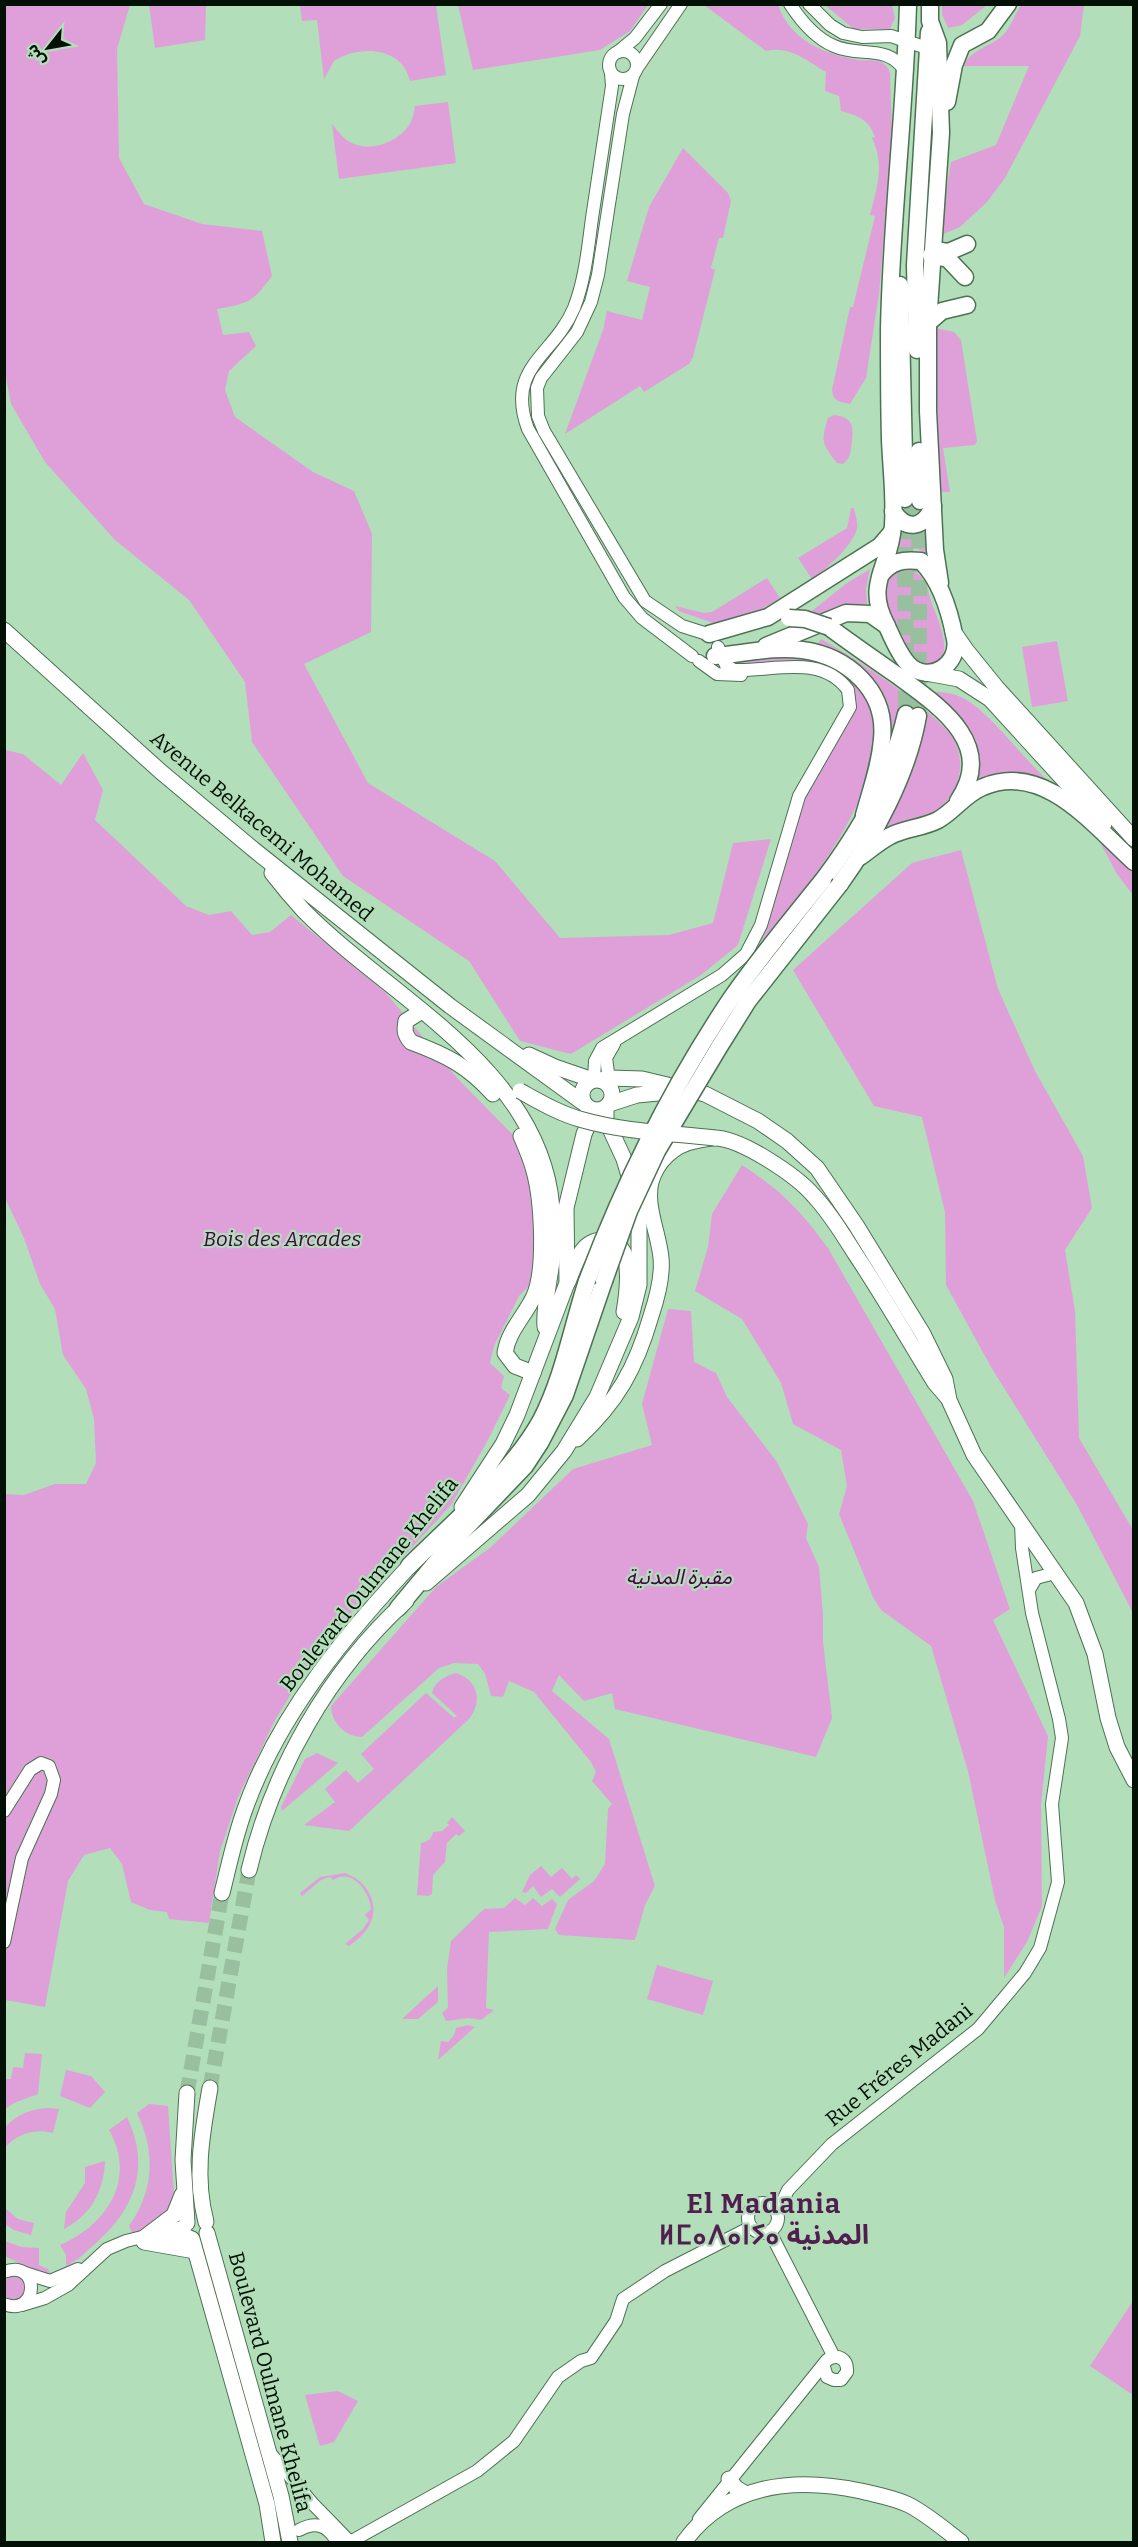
<svg xmlns="http://www.w3.org/2000/svg" width="1138" height="2547" font-family="Bitter,'Noto Sans Arabic','Noto Sans Tifinagh',serif">
<style>
.green{fill:#dfa0da}
.lines{fill:none;stroke-linecap:round;stroke-linejoin:round}
.major-tunnel{stroke:#98bf9e;stroke-width:15;stroke-dasharray:15 8;stroke-linecap:butt}
.highway-tunnel{stroke:#98bf9e;stroke-width:16;stroke-dasharray:16 8;stroke-linecap:butt}
.minor-casing{stroke:#4b7252;stroke-width:14}
.major-casing{stroke:#4b7252;stroke-width:17}
.highway-casing{stroke:#4b7252;stroke-width:19}
.minor{stroke:#fff;stroke-width:12}
.major{stroke:#fff;stroke-width:15}
.highway{stroke:#fff;stroke-width:16}
.major-bridge-casing{stroke:#4b7252;stroke-width:17;stroke-linecap:butt}
.highway-bridge-casing{stroke:#4b7252;stroke-width:19;stroke-linecap:butt}
.major-bridge{stroke:#fff;stroke-width:15}
.highway-bridge{stroke:#fff;stroke-width:16}
.labels{text-anchor:middle;stroke-width:4.5;stroke-linejoin:round;paint-order:stroke}
.street-label{font-size:21px;fill:#031005;stroke:#b2deb9}
.park-label{font-size:21px;font-style:italic;fill:#490047;stroke:#b2deb9}
.district-label{font-size:27px;font-weight:bold;letter-spacing:1.5px;fill:#511f4f;stroke:#b2deb9}
</style>
<rect width="100%" height="100%" fill="#b2deb9"/>
<g class="green">
<path d="M313,4L436,5L446,75L410,81C402,46 359,45 334,61L324,79L317,20L302,21L300,6Z"/>
<path d="M4,5H130L117,49L119,158L144,204L202,224L262,231L272,276C252,303 249,303 217,309L223,335L249,332L256,346L229,371L225,390L235,417L313,472L354,491L372,534L371,632L304,664L368,783L495,861L560,938L669,935L713,923L733,843L771,839L738,945L701,975L571,1054L520,1041L469,961L343,876L252,742L245,682L189,600L115,540L45,462L11,404L5,372Z"/>
<polygon points="149,5 206,5 205,40 155,48"/>
<polygon points="458,5 458,4 648,5 630,31 600,50 473,70"/>
<path d="M704,5H778C790,40 824,54 858,60C867,61 879,58 885,65C888,67 889,70 890,73L892,137L879,294L866,378L850,404C839,402 833,401 832,390L850,307H853L875,216L870,215C877,187 885,165 872,138L875,137C869,119 858,116 841,111L839,96L825,91L826,72C806,60 789,45 766,51Z"/>
<polygon points="825,5 892,5 895,18 890,29 854,29"/>
<polygon points="942,5 942,4 987,5 962,25 948,28 942,14"/>
<path d="M1021,5H1084L1080,36L1005,178L987,202L960,227L939,236L951,162L996,145L1029,66H963C972,48 992,47 1004,34C1011,26 1015,14 1021,5Z"/>
<path d="M448,102L456,163L339,179L332,124C337,130 342,137 348,141C367,153 394,144 407,128C412,122 414,114 415,106Z"/>
<polygon points="683,148 728,193 731,201 723,238 719,238 711,268 715,270 693,357 689,364 644,392 640,386 565,434 603,330 607,311 642,320 650,287 627,281 649,207"/>
<polygon points="935,328 954,332 961,340 977,441 975,445 943,448 950,492 940,492"/>
<path d="M834,415C852,417 854,425 852,442C851,448 851,456 846,461C843,465 842,464 837,463C823,444 820,443 828,418Z"/>
<path d="M851,508H854C855,514 858,522 857,528C855,543 825,571 812,579L798,558L847,528Z"/>
<polygon points="928,522 930,554 917,549 896,548 899,524"/>
<polygon points="870,569 866,589 867,604 848,604 819,616 808,614 847,583"/>
<path d="M905,569C910,570 914,570 918,574C926,580 929,594 932,604C940,624 961,670 919,664L906,653L880,590L890,575Z"/>
<polygon points="767,578 780,598 749,617 716,624 679,611 675,606 704,613 712,612"/>
<path d="M821,639C853,657 934,709 953,738C966,760 961,789 942,806C926,820 900,826 880,834L888,721L890,720L887,701L870,679L816,647Z"/>
<polygon points="1057,641 1068,701 1032,707 1022,647"/>
<path d="M787,654C806,658 827,661 843,672C933,739 808,891 757,945L796,813L854,710L856,700L852,689L841,675L742,669L731,661L769,659Z"/>
<path d="M928,692C940,691 954,693 965,699C994,716 1025,762 1053,785L1002,776L979,779C975,727 966,724 928,692Z"/>
<polygon points="5,750 23,754 61,785 83,753 103,790 95,820 186,906 209,915 231,911 252,935 270,932 291,915 385,992 458,1079 515,1137 524,1160 532,1188 535,1272 530,1285 519,1296 494,1346 490,1363 504,1376 501,1388 510,1395 488,1440 451,1505 344,1621 314,1657 275,1720 238,1797 220,1851 209,1923 169,1919 167,1912 150,1910 131,1902 122,1864 110,1848 84,1855 68,1881 45,2007 5,2000 5,1494 24,1495 55,1484 86,1484 96,1463 94,1419 86,1389 63,1355 55,1309 40,1284 24,1238 5,1198"/>
<polygon points="1097,837 1133,861 1133,895 1117,874"/>
<polygon points="961,850 998,989 1035,1071 1083,1156 1092,1208 1065,1250 1075,1311 1079,1438 1133,1530 1133,1613 1077,1505 991,1367 946,1285 945,1212 922,1117 874,1106 793,970 912,863"/>
<path d="M742,1165C782,1191 800,1210 828,1248L973,1501L1010,1609L993,1620L1048,1736L1041,1805L1042,1906L1027,1942L1004,1978V1927L995,1900L968,1771L931,1646L881,1610L873,1597L839,1514L847,1486L841,1450L793,1424L781,1383L742,1319L695,1291L708,1247L712,1214Z"/>
<path d="M668,1309L691,1311L694,1362L716,1373L727,1397L777,1462L808,1524L806,1538L819,1567L823,1615V1642L832,1718L816,1757L615,1709L612,1693L584,1701L559,1675L552,1691L609,1739L655,1886L645,1905L635,1940L559,1935L555,1929L568,1900L594,1881L605,1864L608,1809L612,1804L592,1781L596,1772L591,1762L534,1692L509,1681L503,1697L491,1696L485,1674L478,1664L454,1663L439,1668L362,1737C345,1737 331,1722 331,1706L436,1587L491,1547L573,1469L652,1445L642,1404Z"/>
<path d="M456,1673C478,1680 483,1701 469,1719L349,1831L304,1825L335,1802L325,1789L346,1770L358,1783L374,1769L361,1754L426,1693L454,1718L457,1716L432,1693C434,1682 445,1676 456,1673Z"/>
<polygon points="317,1753 338,1763 282,1811 281,1807 305,1759"/>
<path d="M452,1817L465,1831L459,1836L456,1834L447,1843L445,1862L433,1875L432,1894L428,1896L417,1895L421,1843C427,1842 432,1839 433,1832L442,1831L449,1825L447,1823Z"/>
<polygon points="541,1866 551,1877 562,1868 572,1879 576,1875 580,1879 560,1897 552,1889 541,1897 533,1886 526,1893 522,1892 530,1875"/>
<path d="M345,1873C371,1882 384,1912 363,1934C359,1939 353,1942 349,1946L345,1944L363,1929L369,1920L365,1915L371,1909C370,1892 352,1867 333,1880L330,1877L321,1880L302,1896L300,1893L320,1877Z"/>
<polygon points="515,1898 525,1905 533,1898 542,1906 552,1899 557,1904 548,1929 489,1932 486,2008 494,2010 481,2020 469,2018 446,2021 442,2013 448,2008 447,1969 451,1941 484,1909 504,1908"/>
<polygon points="657,1965 713,1981 703,2015 647,1999"/>
<polygon points="438,1986 438,2002 418,2019 402,2019"/>
<path d="M468,2025L475,2027L438,2060L441,2041L448,2042C453,2037 455,2035 456,2028Z"/>
<polygon points="25,2053 42,2054 38,2094 14,2103 5,2109 5,2079 11,2079 13,2067 23,2068"/>
<polygon points="66,2070 91,2076 105,2092 90,2108 60,2096"/>
<path d="M149,2104L168,2106L174,2194L170,2209L144,2230L132,2233L129,2226C154,2191 156,2152 137,2113Z"/>
<path d="M49,2108L59,2109L53,2133C36,2128 16,2134 5,2148V2127C17,2114 31,2109 49,2108Z"/>
<path d="M127,2117C151,2167 135,2209 95,2244C86,2251 77,2262 66,2266V2255L60,2245C107,2225 137,2179 109,2130Z"/>
<path d="M105,2161C104,2191 91,2215 64,2229L66,2212L85,2183V2167Z"/>
<polygon points="5,2208 18,2219 34,2223 31,2235 14,2230 5,2224"/>
<polygon points="4,2241 22,2247 39,2248 39,2265 48,2269 50,2273 44,2275 5,2256"/>
<circle cx="15" cy="2288" r="12"/>
<polygon points="1133,2301 1134,2301 1133,2395 1090,2366"/>
<polygon points="338,2391 358,2401 334,2442 320,2446 305,2395"/>
</g>
<g class="lines">
<g class="major-tunnel">
<polyline points="210,2088 249,1870"/>
<polyline points="187,2093 222,1893"/>
</g>
<g class="highway-tunnel">
<polyline points="905,499 906,714"/>
<polyline points="918,716 920,501"/>
</g>
<defs>
<g id="minor">
<path d="M790,4C801,21 815,38 834,46C861,58 887,43 906,72"/>
<polyline points="809,4 830,25 843,33 862,37 891,36 927,48"/>
<circle cx="623" cy="65" r="14"/>
<polyline points="618,52 635,38 661,4"/>
<polyline points="637,68 681,4"/>
<path d="M611,73L612,86C605,130 599,174 592,218C588,248 585,280 574,308C554,356 505,367 528,429L624,597L642,618L692,656"/>
<polyline points="633,76 623,114 598,275 591,302 577,332 541,378 537,388 538,416 544,431 645,601 682,626 704,633"/>
<polyline points="699,661 717,674 741,675"/>
<path d="M594,1080L595,1061L602,1048L722,975L746,954L761,925L799,796L850,707L848,690C821,653 772,672 734,670L726,665L718,647"/>
<polyline points="610,1087 606,1058 614,1044"/>
<polyline points="1029,1590 1036,1578 1055,1573"/>
<polyline points="4,1811 30,1770 41,1763 49,1766 54,1780 51,1794 22,1858 4,1942"/>
<circle cx="763" cy="2218" r="15"/>
<polyline points="777,2213 788,2190 832,2144 978,2029 1025,1973 1040,1948 1058,1882 1052,1804 1062,1738 1059,1719 1032,1613 1022,1548 1021,1523"/>
<polyline points="770,2232 834,2357"/>
<polyline points="156,2241 189,2236"/>
<path d="M4,2272C41,2258 39,2318 4,2304"/>
<polyline points="25,2273 50,2281 78,2269"/>
<polyline points="22,2305 45,2298 68,2285 107,2249 126,2241 186,2226"/>
<polyline points="271,2454 313,2504 350,2542"/>
<path d="M699,2519L827,2360C838,2353 848,2359 847,2372L841,2380H834L827,2377L824,2367"/>
<path d="M299,2530C316,2521 328,2525 337,2542"/>
<polyline points="350,2542 477,2471 514,2441 558,2377 581,2361 591,2358 616,2321 623,2299 665,2271 751,2227"/>
</g>
<g id="major">
<polyline points="4,630 160,771 253,849 450,1006 582,1102"/>
<polyline points="953,631 967,651 997,688 1134,839"/>
<polyline points="926,673 959,679 990,699 1104,824"/>
<path d="M272,873C282,886 293,899 304,911C388,996 529,1063 550,1192C552,1207 554,1226 554,1241C553,1270 543,1299 545,1327"/>
<path d="M422,1011L406,1021C404,1031 405,1035 411,1042C446,1055 468,1066 493,1094"/>
<polyline points="529,1055 555,1067 593,1080"/>
<circle cx="597" cy="1095" r="15"/>
<polyline points="600,1080 609,1078 642,1079 705,1094 758,1121 787,1141 817,1168 856,1225 923,1334 945,1379 949,1400 974,1455 1076,1603 1095,1654 1108,1718 1117,1747 1134,1780"/>
<polyline points="609,1104 637,1095 680,1091"/>
<path d="M521,1136C526,1148 531,1159 534,1171C542,1200 546,1269 534,1296C525,1316 508,1331 505,1353L515,1366L533,1373"/>
<path d="M568,1282C572,1272 576,1260 582,1251C595,1233 621,1237 626,1259C629,1276 627,1295 624,1312"/>
<path d="M577,1439C617,1402 636,1368 651,1316C657,1298 663,1277 661,1258C659,1234 645,1206 651,1182C657,1161 674,1145 695,1141C701,1140 707,1138 713,1138C740,1137 797,1176 814,1196C831,1214 843,1235 856,1255C884,1297 909,1341 935,1383L948,1398"/>
<polyline points="462,1507 503,1444 517,1415 567,1283 566,1208 584,1134 594,1111"/>
<polyline points="426,1583 528,1495 564,1451 597,1397 631,1317 639,1285 639,1222 633,1190 624,1159 606,1120 606,1108"/>
<path d="M249,1870C273,1769 329,1671 406,1601"/>
<path d="M222,1893C229,1865 235,1836 245,1809C279,1713 349,1630 418,1557"/>
<path d="M206,2222C194,2176 202,2134 210,2088"/>
<polyline points="187,2223 183,2160 187,2093"/>
<polyline points="207,2233 281,2496 290,2542"/>
<polyline points="145,2237 174,2215 182,2195"/>
<polyline points="192,2239 267,2504 273,2542"/>
<polyline points="144,2242 195,2251"/>
<polyline points="729,2479 736,2488 746,2494"/>
<path d="M684,2542C727,2483 795,2477 861,2491C877,2495 895,2498 909,2505C928,2515 944,2529 961,2542"/>
</g>
<g id="highway">
<polyline points="930,4 930,21 938,43 941,133 928,323 928,411 935,550 940,583"/>
<polyline points="947,102 954,65 962,45 988,31 1008,4"/>
<polyline points="934,250 948,252 967,244"/>
<polyline points="931,255 948,259 965,277"/>
<polyline points="900,285 905,499"/>
<polyline points="928,323 942,311 967,305"/>
<polyline points="917,350 915,265 929,32"/>
<polyline points="919,451 920,501"/>
<path d="M893,511C907,532 924,528 933,506"/>
<path d="M880,576C891,561 903,559 921,561C940,580 950,612 955,639C960,665 928,685 908,664C898,653 892,637 886,624C864,583 891,566 893,525C895,496 891,467 890,439C889,403 889,366 889,330C891,221 905,113 908,4"/>
<path d="M829,627C852,644 875,660 898,676C939,706 997,744 958,801"/>
<polyline points="709,634 768,617 880,546 892,532"/>
<polyline points="766,646 846,613 870,614 887,626"/>
<path d="M715,656C742,654 774,646 802,650C847,656 887,690 882,739C880,765 871,790 864,815"/>
<path d="M860,857C870,850 880,841 890,836C905,828 923,828 938,820C954,811 965,794 983,787C1044,761 1093,825 1134,862"/>
<path d="M823,880C860,831 892,775 906,714"/>
<path d="M840,884C874,837 908,774 918,716"/>
<path d="M409,1566C452,1523 512,1473 541,1420C563,1378 572,1327 587,1281"/>
<polyline points="398,1608 459,1535 525,1466 540,1443 565,1395 604,1281"/>
</g>
</defs>
<use href="#minor" class="minor-casing"/>
<use href="#major" class="major-casing"/>
<use href="#highway" class="highway-casing"/>
<use href="#minor" class="minor"/>
<use href="#major" class="major"/>
<use href="#highway" class="highway"/>
<defs>
<path id="major-bridge" d="M520,1091C540,1102 560,1114 583,1120C625,1132 671,1133 715,1138"/>
<g id="highway-bridge">
<polyline points="789,618 805,619 829,627"/>
<path d="M587,1281C624,1183 672,1087 730,1000C759,958 791,920 823,880"/>
<polyline points="604,1281 629,1211 657,1151 718,1049 748,1001 840,884"/>
</g>
</defs>
<use href="#major-bridge" class="major-bridge-casing"/>
<use href="#highway-bridge" class="highway-bridge-casing"/>
<use href="#major-bridge" class="major-bridge"/>
<use href="#highway-bridge" class="highway-bridge"/>
</g>
<g class="labels">
<g class="street-label">
<text transform="translate(262 826) rotate(40)" y="7">Avenue Belkacemi Mohamed</text>
<text transform="translate(369 1584) rotate(-51)" y="7">Boulevard Oulmane Khelifa</text>
<text transform="translate(899 2065) rotate(-39)" y="7">Rue Fréres Madani</text>
<text transform="translate(270 2382) rotate(75)" y="7">Boulevard Oulmane Khelifa</text>
</g>
<g class="park-label">
<text x="282" y="1246">Bois des Arcades</text>
<text x="679" y="1584">مقبرة المدنية</text>
</g>
<g class="district-label">
<text x="764" y="2213">El Madania<tspan x="764" dy="31">ⵍⵎⴰⴷⴰⵏⵢⴰ المدنية</tspan></text>
</g>
</g>
<rect width="1138" height="2547" fill="none" stroke="#031005" stroke-width="12"/>
<g transform="translate(48 48) rotate(239)" stroke="#b2deb9" stroke-width="4.5" paint-order="stroke">
<path d="M0-4.5L10 22L0 15L-10 22Z" fill="#031005"/>
<text y="-9" font-size="16" font-weight="bold" text-anchor="middle" fill="#031005">ش</text>
</g>
</svg>
